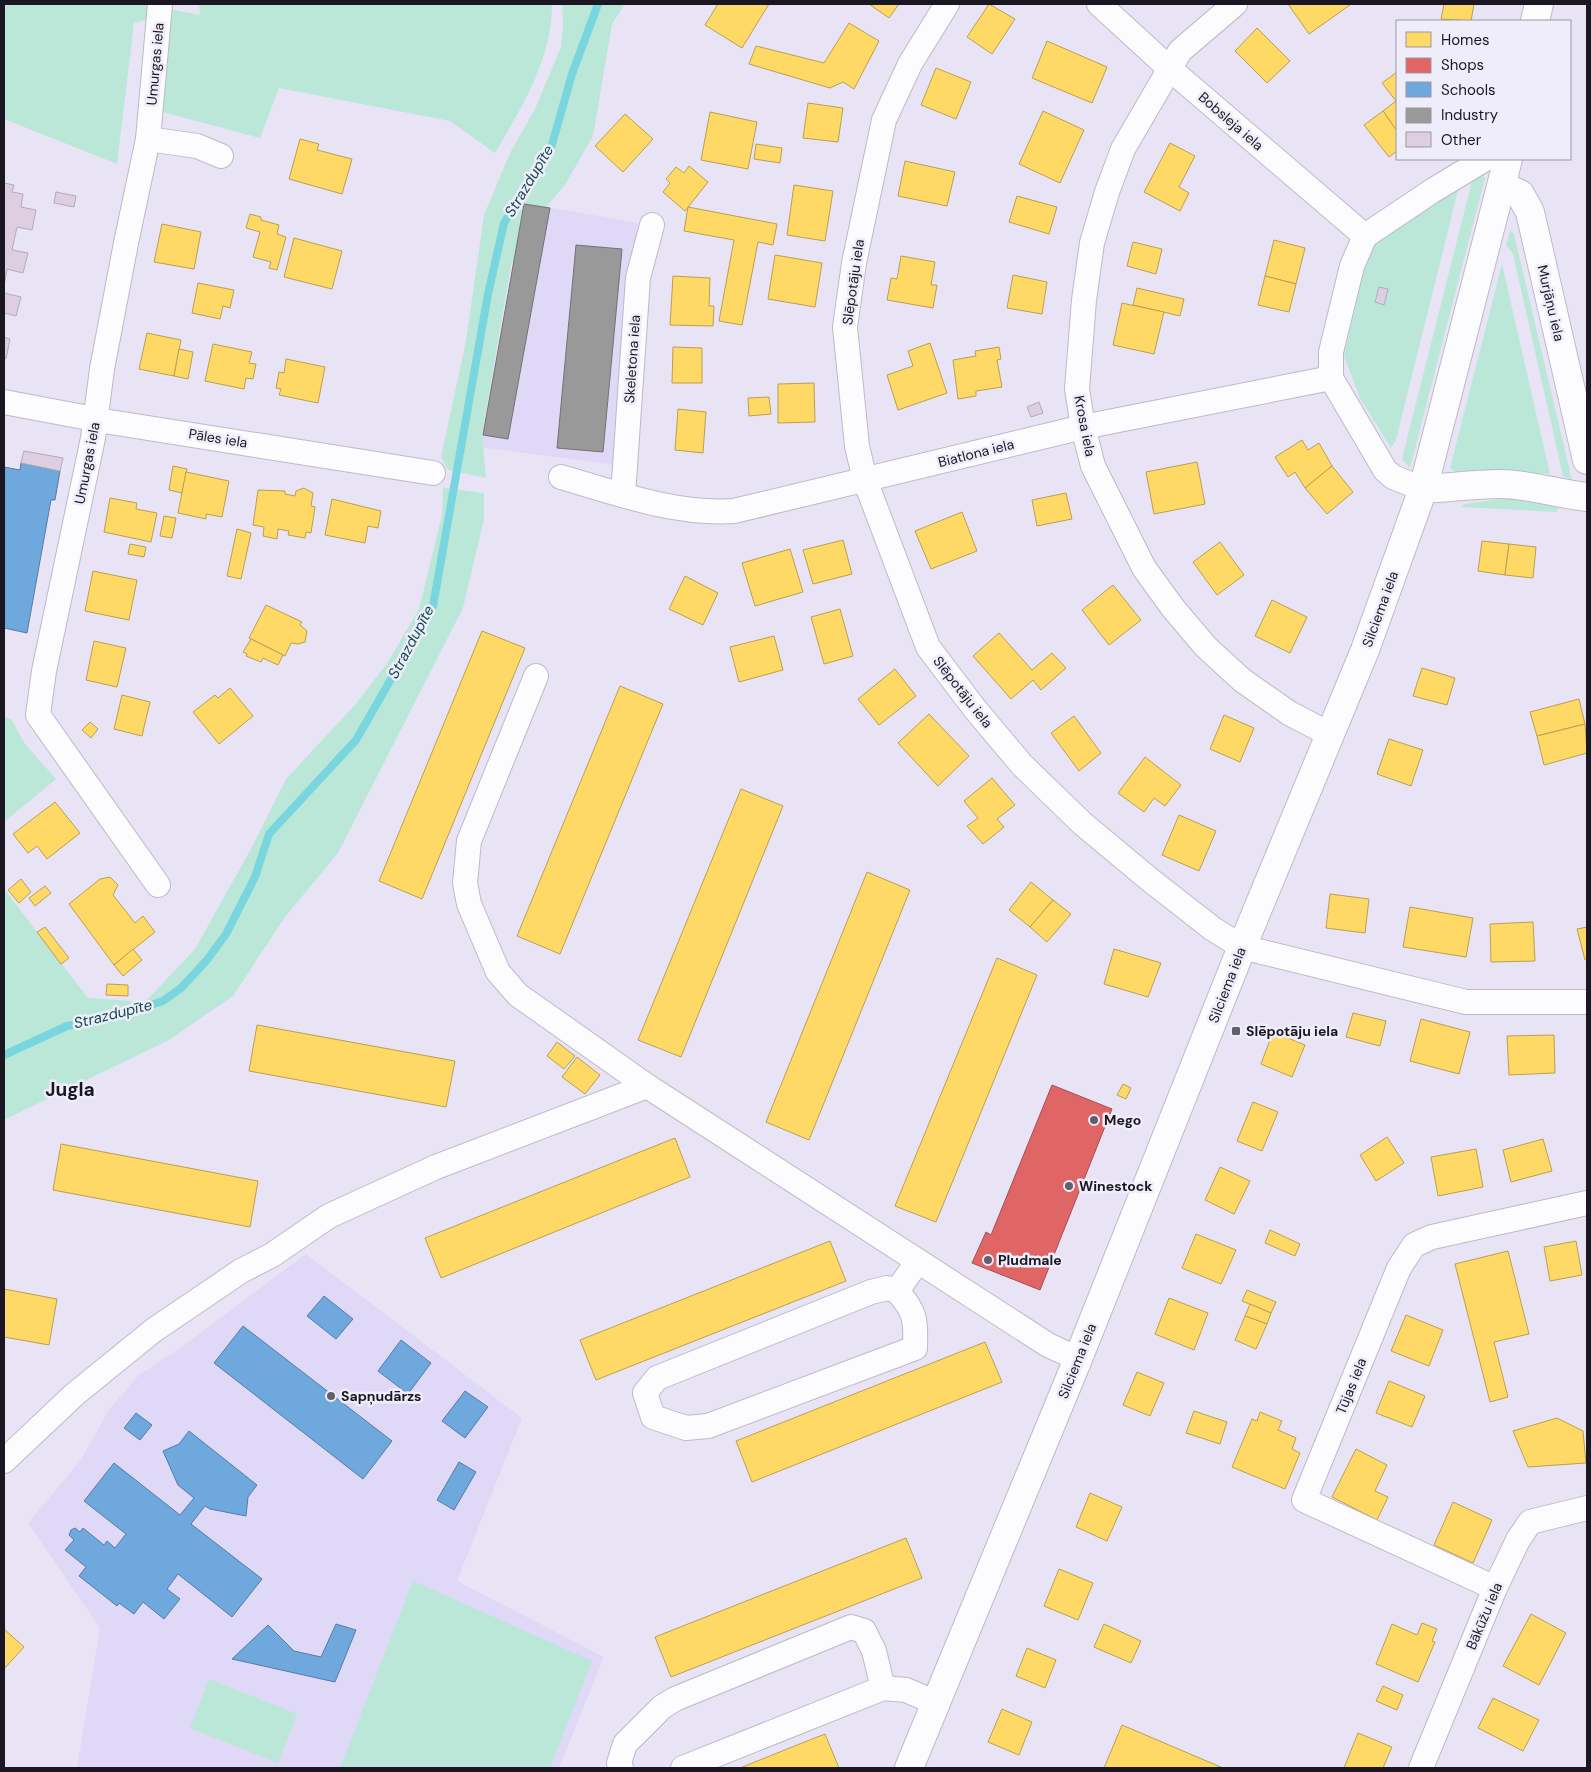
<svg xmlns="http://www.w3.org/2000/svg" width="1591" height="1772" font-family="'DM Sans',sans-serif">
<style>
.built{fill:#dfd8f6}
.green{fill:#bbe7d9}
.homes{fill:#ffd966;stroke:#ba9f52}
.shops{fill:#e06666;stroke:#a54e52}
.schools{fill:#6fa8dc;stroke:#567ca4}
.industry{fill:#999;stroke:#737275}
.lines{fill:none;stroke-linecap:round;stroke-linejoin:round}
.stream{stroke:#79d6de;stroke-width:8}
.building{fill:#decee2;stroke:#b2abb7}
.street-casing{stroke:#bdbac7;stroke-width:26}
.secondary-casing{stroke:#bdbac7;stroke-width:30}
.street{stroke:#fcfbfe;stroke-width:24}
.secondary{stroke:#fcfbfe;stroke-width:28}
.poi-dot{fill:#625f6c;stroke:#f0edfa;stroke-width:2}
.labels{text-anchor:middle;stroke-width:5;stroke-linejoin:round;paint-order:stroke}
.street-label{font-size:14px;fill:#1a1722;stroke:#f0edfa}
.poi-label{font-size:14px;font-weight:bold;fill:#1a1722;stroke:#f0edfa;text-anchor:start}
.water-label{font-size:15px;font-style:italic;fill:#124c4e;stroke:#f0edfa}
.district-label{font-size:19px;font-weight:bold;fill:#1a1722;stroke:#f0edfa}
</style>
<rect width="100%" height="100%" fill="#e8e4f6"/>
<g class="built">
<polygon points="524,203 638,223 616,465 480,447"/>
<polygon points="306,1254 522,1418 457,1581 604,1657 559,1768 77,1768 100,1628 28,1523 81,1460 108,1411 139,1375 186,1344"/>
</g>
<g class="green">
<polygon points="4,4 148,4 147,20 134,23 117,164 4,119"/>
<path d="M199,4H552C552,59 522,107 495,153L450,121L279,88L260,138L159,111L169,9L200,15Z"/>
<polygon points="562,4 625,4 612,24 593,136 565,185 546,207 511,265 482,435 486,478 448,470 441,457 466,341 484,215 510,153 535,109 561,47 563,24"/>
<polygon points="1480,172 1485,178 1410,468 1402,459 1473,177"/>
<polygon points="1458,190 1396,440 1391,448 1360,398 1344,356 1368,250 1396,224"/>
<polygon points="1510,230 1514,234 1572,480 1563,476 1513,254 1506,245"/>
<polygon points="1502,264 1550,474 1496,470 1459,474 1450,468"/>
<polygon points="443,488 484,493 484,519 463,608 338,853 285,917 233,996 169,1040 4,1120 4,889 88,998 145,1002 195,949 253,845 286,779 355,705 388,662 419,609 442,515"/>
<polygon points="1522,496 1558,504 1557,512 1461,507 1465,504"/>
<polygon points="4,717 11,719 25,744 56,779 4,822"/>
<polygon points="413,1581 592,1661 550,1768 340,1768"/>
<polygon points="209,1679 297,1714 278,1763 190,1728"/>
</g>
<g class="homes">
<polygon points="718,4 769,4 742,48 705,25"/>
<polygon points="869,4 899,4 889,18"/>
<polygon points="989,4 1015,19 992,54 967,37"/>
<polygon points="1288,4 1349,4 1350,5 1309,34"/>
<polygon points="1444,4 1474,4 1471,21 1441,19"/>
<polygon points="849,23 879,41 854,89 843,82 830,88 749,64 756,46 824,63"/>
<polygon points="1257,28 1290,61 1267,83 1235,51"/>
<polygon points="1047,41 1107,67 1092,103 1032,78"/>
<polygon points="936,68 971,82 956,119 921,105"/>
<polygon points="1397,72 1397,131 1383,111 1396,101 1382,83"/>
<polygon points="808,103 843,108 838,142 803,138"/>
<polygon points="1043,111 1084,130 1060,183 1019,164"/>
<polygon points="1383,111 1397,131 1397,151 1389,157 1364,125"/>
<polygon points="710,112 757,122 748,169 701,160"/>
<polygon points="625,114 653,139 623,172 595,146"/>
<polygon points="300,139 319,144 317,150 352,159 342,194 289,179"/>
<polygon points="1170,143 1195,156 1179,187 1189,193 1180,211 1144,192"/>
<polygon points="756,144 782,148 780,163 754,159"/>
<polygon points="905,161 955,172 947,206 898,196"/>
<polygon points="689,166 708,182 685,211 663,192 670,183 666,179 676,167 684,173"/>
<polygon points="794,185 833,191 825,241 787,235"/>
<polygon points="1017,196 1057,207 1049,234 1009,222"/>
<polygon points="688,207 777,224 773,245 758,242 742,325 719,321 734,240 684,231"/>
<polygon points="250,214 261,217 261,220 279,225 277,234 286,237 277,270 269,268 271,262 253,257 260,232 246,228"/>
<polygon points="162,224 201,232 194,269 154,262"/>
<polygon points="294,238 342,251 332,289 284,277"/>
<polygon points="1274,240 1305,248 1296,284 1265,276"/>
<polygon points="1133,242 1162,249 1156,274 1127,266"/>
<polygon points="775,255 822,263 815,307 768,299"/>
<polygon points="901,256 935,262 931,285 937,285 933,308 887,300 891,278 897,279"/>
<polygon points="1013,275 1047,282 1042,314 1007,308"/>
<polygon points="673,276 710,278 709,306 714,306 713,326 670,325"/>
<polygon points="1265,276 1296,284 1289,312 1258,305"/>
<polygon points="198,283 234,290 230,308 223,306 220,319 192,313"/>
<polygon points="1137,288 1184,299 1180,316 1133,305"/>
<polygon points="1122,303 1164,312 1154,354 1113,345"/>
<polygon points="147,333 181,340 174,376 139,369"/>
<polygon points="930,343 947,393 898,410 887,375 913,366 908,351"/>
<polygon points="213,344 252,352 249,363 256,364 253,379 246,378 244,389 205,381"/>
<polygon points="673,347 702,348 702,383 672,383"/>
<polygon points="999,347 1001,359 997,360 1002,387 976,391 976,396 958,399 953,360 976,356 975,351"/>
<polygon points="179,349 193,352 188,379 174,376"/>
<polygon points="286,359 325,367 318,403 279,395 281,389 276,388 279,372 284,373"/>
<polygon points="814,383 815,422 778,423 778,384"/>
<polygon points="769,397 771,414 749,416 748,398"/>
<polygon points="678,409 706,412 703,453 675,450"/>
<polygon points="1302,440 1308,450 1319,443 1332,466 1305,488 1295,472 1288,477 1275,457"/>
<polygon points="1197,462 1205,504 1154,514 1146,472"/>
<polygon points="173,466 187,469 182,493 169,490"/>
<polygon points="1332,466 1353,492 1327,514 1305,488"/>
<polygon points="186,472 229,481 222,517 206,514 206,519 178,513"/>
<polygon points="304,488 313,493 311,506 315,507 311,533 306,532 305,538 288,535 289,531 278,529 277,539 263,536 264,527 253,525 258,490 285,491 285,494 295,496 296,491"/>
<polygon points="1066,493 1072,519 1037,526 1032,500"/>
<polygon points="110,498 137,503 136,509 157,513 151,542 104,532"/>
<polygon points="332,499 381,511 378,528 368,526 365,543 325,535"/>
<polygon points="962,512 977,551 931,569 915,531"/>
<polygon points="164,516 176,518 172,538 160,536"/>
<polygon points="237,529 251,533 241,579 227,576"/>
<polygon points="843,540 852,574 813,584 803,550"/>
<polygon points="1482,541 1509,544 1505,575 1478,571"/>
<polygon points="1220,542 1244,575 1217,595 1193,562"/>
<polygon points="130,544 146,547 144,557 128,554"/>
<polygon points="1509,544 1536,547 1533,578 1505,575"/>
<polygon points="790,549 803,592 755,606 742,563"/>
<polygon points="93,571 137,580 129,620 85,611"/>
<polygon points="685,576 718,593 703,625 669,609"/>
<polygon points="1113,585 1141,620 1109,645 1082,610"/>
<polygon points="1272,600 1307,617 1290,653 1255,636"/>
<polygon points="266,605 302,622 300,625 307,631 305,642 298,644 291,643 285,656 249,638"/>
<polygon points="840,609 853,656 824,664 811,617"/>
<polygon points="482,631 525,648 422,899 379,881"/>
<polygon points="999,633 1032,670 1052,653 1066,668 1041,690 1033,680 1011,699 973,656"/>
<polygon points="774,636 783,670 739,682 730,647"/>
<polygon points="251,639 283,655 278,665 263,658 261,662 246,656 247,654 243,652"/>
<polygon points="94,641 126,648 117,687 86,680"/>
<polygon points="1422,668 1455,678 1447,705 1413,696"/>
<polygon points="895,669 916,696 879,725 858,699"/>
<polygon points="620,686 663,704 560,954 517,936"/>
<polygon points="230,688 253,716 219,744 193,712 215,695 218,698"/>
<polygon points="122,695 150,702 142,736 114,729"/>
<polygon points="1579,699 1585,724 1537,736 1530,712"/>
<polygon points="929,714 969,756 938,786 898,743"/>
<polygon points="1224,715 1254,728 1240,762 1210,749"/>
<polygon points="1074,716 1101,753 1079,771 1051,733"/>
<polygon points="90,722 98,729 91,738 82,730"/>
<polygon points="1585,724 1587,753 1544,765 1537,736"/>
<polygon points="1389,739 1423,750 1411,786 1377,774"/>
<polygon points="1145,757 1181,785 1165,806 1154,798 1144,812 1118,793"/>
<polygon points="992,778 1015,805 997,819 1004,827 983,844 967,826 978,818 964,801"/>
<polygon points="741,789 783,806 681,1057 638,1040"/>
<polygon points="55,802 80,833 47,859 37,846 28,853 13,834"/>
<polygon points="1179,815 1216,831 1199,871 1162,855"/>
<polygon points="867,872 910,890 809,1140 766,1122"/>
<polygon points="110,877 118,885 113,895 135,923 143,916 155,932 114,965 69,904 100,879"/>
<polygon points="21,879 31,892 19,903 8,890"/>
<polygon points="1031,882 1053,900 1030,927 1009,910"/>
<polygon points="45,886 51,893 35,906 29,898"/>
<polygon points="1330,894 1369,899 1365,933 1326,928"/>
<polygon points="1053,900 1071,914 1047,942 1030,927"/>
<polygon points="1410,907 1473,918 1466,957 1403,947"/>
<polygon points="1533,922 1535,961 1491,962 1490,924"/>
<polygon points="45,927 69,958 61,964 37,932"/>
<polygon points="1587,927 1587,959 1585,960 1577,929"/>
<polygon points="133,949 142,960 123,976 114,965"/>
<polygon points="1114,949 1161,963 1148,997 1104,984"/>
<polygon points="997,958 1037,975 936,1222 895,1206"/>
<polygon points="107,984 128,985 128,996 106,995"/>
<polygon points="1353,1013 1386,1021 1380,1046 1346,1037"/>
<polygon points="1421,1019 1470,1032 1459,1074 1410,1061"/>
<polygon points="257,1025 455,1061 446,1107 249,1071"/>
<polygon points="1273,1032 1305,1045 1292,1077 1261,1064"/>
<polygon points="1554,1035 1555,1073 1509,1075 1507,1036"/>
<polygon points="557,1042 575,1056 564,1069 547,1056"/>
<polygon points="577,1057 600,1075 585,1094 562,1077"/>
<polygon points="1123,1084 1131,1088 1126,1099 1117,1095"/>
<polygon points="1253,1102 1278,1112 1262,1151 1237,1141"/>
<polygon points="1387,1137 1404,1163 1376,1181 1360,1155"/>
<polygon points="675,1138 690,1177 441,1278 425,1238"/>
<polygon points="1543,1139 1552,1171 1511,1182 1503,1150"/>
<polygon points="61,1144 258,1181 250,1227 53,1190"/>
<polygon points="1476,1149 1483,1187 1438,1196 1431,1157"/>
<polygon points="1220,1167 1250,1181 1234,1214 1205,1200"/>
<polygon points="1270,1230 1300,1244 1295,1256 1265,1243"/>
<polygon points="1196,1234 1236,1250 1221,1284 1182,1268"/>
<polygon points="830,1241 846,1281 596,1380 580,1340"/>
<polygon points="1576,1241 1582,1275 1550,1281 1544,1247"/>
<polygon points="1508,1251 1529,1334 1494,1342 1508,1397 1490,1402 1455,1264"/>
<polygon points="4,1289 57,1299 49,1345 4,1337"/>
<polygon points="1247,1290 1276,1302 1271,1313 1242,1301"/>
<polygon points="1169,1298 1208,1313 1194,1350 1155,1334"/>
<polygon points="1250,1304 1271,1313 1267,1324 1245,1316"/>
<polygon points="1406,1315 1443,1330 1429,1366 1391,1351"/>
<polygon points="1245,1316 1267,1324 1256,1349 1235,1340"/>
<polygon points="985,1342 1002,1382 752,1482 736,1441"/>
<polygon points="1137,1372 1164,1383 1150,1416 1123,1405"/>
<polygon points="1389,1381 1425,1396 1412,1427 1376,1413"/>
<polygon points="1194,1411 1227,1422 1220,1444 1186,1433"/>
<polygon points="1260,1412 1282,1421 1278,1430 1296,1438 1292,1449 1300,1453 1285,1489 1232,1467 1252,1419 1257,1421"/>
<polygon points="1557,1418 1583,1431 1586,1463 1528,1467 1513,1431"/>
<polygon points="1356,1449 1387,1465 1375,1491 1388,1497 1377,1520 1332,1497"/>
<polygon points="1090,1493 1122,1507 1107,1541 1076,1527"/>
<polygon points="1453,1502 1492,1520 1473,1563 1434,1545"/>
<polygon points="906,1538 922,1578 671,1677 655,1637"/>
<polygon points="1059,1569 1093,1583 1078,1620 1044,1606"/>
<polygon points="1531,1614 1566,1633 1539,1685 1503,1666"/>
<polygon points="1422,1623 1437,1629 1432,1641 1435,1642 1418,1682 1376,1664 1392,1624 1417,1635"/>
<polygon points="1104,1624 1141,1641 1131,1663 1094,1647"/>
<polygon points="4,1629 24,1647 4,1669"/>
<polygon points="1027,1648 1056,1660 1045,1688 1016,1676"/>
<polygon points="1383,1686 1403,1695 1397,1710 1376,1701"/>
<polygon points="1493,1698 1539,1720 1523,1751 1478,1728"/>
<polygon points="1002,1709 1032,1722 1019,1755 988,1742"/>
<polygon points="1122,1725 1223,1768 1104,1768"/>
<polygon points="1358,1733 1392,1747 1383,1768 1344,1768"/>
<polygon points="825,1734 839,1768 740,1768 802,1743"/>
</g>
<polygon class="shops" points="1052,1085 1112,1109 1040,1290 972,1263 986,1232 991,1235"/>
<g class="schools">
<polygon points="21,463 60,471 55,500 51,500 27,633 4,628 4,467 20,470"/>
<polygon points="324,1296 353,1319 336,1339 307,1316"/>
<polygon points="243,1326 392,1441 363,1479 214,1363"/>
<polygon points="401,1340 431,1363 408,1394 378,1371"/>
<polygon points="465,1391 488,1407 465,1438 442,1421"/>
<polygon points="136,1413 152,1425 140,1440 124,1428"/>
<polygon points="189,1431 257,1485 248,1497 246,1516 210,1509 205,1506 191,1524 262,1579 232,1617 178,1574 167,1589 180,1599 164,1619 143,1602 134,1614 119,1603 117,1606 79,1576 86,1567 65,1550 74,1540 69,1535 71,1530 75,1528 80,1532 83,1528 104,1545 107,1541 115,1548 126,1534 84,1501 114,1463 180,1515 194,1498 178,1485 163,1451 179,1444"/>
<polygon points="459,1462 476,1472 454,1510 437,1500"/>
<polygon points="336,1624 356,1630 335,1682 232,1659 268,1625 294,1651 321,1657"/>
</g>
<g class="industry">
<polygon points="524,204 550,208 508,439 483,435"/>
<polygon points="576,245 622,249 603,452 557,448"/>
</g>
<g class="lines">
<polyline class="stream" points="4,1055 67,1026 111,1018 163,1001 181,988 207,960 226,934 255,877 269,834 356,740 433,606 488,294 504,223 551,148 572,74 598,4"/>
</g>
<g class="building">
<polygon points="4,183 14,185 12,192 23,194 21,207 36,210 32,230 17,227 12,250 28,253 23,273 7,269 4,286"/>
<polygon points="56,192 76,196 74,207 54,203"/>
<polygon points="1379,287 1388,289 1384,305 1375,302"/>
<polygon points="4,293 21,297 16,316 4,313"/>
<polygon points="4,337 10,339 6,359 4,358"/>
<polygon points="1039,402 1043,413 1031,417 1027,407"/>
<polygon points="24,451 63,458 60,471 21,463"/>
</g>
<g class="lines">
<defs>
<g id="street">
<polyline points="947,4 910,64 884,120 854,263 845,327 857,446 865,480 928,647 975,709 1022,765 1083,824 1149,879 1213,929 1242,947 1466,1002 1587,1002"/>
<polyline points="1099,4 1170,69 1365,236"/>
<polyline points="1235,4 1180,51 1123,149 1107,192 1092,243 1084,300 1077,389 1083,427 1093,466 1144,568 1173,608 1206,647 1242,680 1289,713 1331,735"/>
<polyline points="148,139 197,146 221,156"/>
<polyline points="4,402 110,422 433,473"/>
<path d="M561,477C616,493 676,515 734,511L1083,427L1331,378"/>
<polyline points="1423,489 1393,477 1385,470 1331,378 1331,352 1352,266 1365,236 1432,191 1485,159"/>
<polyline points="623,495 638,278 652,225"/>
<polyline points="536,676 469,841 465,883 469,904 498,972 518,995 647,1086 1048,1345 1078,1359"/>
<polyline points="158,885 38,715 44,671 93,438 102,369 126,243 148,139 160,4"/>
<path d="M897,1291L887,1288L871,1292L657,1378L645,1393L653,1417L686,1428L708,1426L915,1348C916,1321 916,1312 897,1291L918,1261"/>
<polyline points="4,1461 75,1394 154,1330 241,1271 272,1255 329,1216 436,1167 647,1086"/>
<polyline points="1495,1588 1304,1500 1399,1268 1414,1245 1432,1237 1587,1203"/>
<polyline points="621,1768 619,1763 625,1744 662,1707 675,1699 851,1627 864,1631 874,1651 883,1688"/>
<polyline points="683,1768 883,1688 906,1690 936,1703"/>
<polyline points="1421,1768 1495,1588 1518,1540 1530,1522 1587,1508"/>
</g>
<g id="secondary">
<polyline points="1535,21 1539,4"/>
<polyline points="1502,186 1520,194 1530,212 1587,460"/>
<path d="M1423,489C1448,488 1474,484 1500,484C1530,484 1558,494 1587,497"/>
<polyline points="909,1768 1078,1359 1242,947 1365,650 1423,489 1508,159"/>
</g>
</defs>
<use href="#street" class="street-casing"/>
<use href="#secondary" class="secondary-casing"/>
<use href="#street" class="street"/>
<use href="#secondary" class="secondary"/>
</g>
<g class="poi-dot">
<rect x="1231" y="1026" width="10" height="10" rx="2.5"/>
<circle cx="1094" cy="1120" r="5"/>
<circle cx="1069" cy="1186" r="5"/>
<circle cx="988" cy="1260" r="5"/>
<circle cx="331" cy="1396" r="5"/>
</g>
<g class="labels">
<g class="street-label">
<text transform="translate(155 64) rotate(-85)" y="5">Umurgas iela</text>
<text transform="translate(1231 121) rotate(41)" y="5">Bobsleja iela</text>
<text transform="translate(853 282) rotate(-82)" y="5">Slēpotāju iela</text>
<text transform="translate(1551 303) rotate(77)" y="5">Murjāņu iela</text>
<text transform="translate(632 359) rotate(-86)" y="5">Skeletona iela</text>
<text transform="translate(1085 426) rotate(79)" y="5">Krosa iela</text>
<text transform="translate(218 438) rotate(9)" y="5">Pāles iela</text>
<text transform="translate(976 453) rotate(-14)" y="5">Biatlona iela</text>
<text transform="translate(87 463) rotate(-79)" y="5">Umurgas iela</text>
<text transform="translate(1380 609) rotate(-70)" y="5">Silciema iela</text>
<text transform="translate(963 692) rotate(52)" y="5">Slēpotāju iela</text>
<text transform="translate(1227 985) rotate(-69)" y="5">Silciema iela</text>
<text transform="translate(1077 1361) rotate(-68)" y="5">Silciema iela</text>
<text transform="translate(1351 1386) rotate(-68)" y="5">Tūjas iela</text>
<text transform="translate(1484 1616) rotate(-67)" y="5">Bākūžu iela</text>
</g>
<g class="poi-label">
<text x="1246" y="1036">Slēpotāju iela</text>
<text x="1104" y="1125">Mego</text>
<text x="1079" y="1191">Winestock</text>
<text x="998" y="1265">Pludmale</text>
<text x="341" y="1401">Sapņudārzs</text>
</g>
<g class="water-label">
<text transform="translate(529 181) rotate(-59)" y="5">Strazdupīte</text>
<text transform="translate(411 642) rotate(-62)" y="5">Strazdupīte</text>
<text transform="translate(113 1014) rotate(-14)" y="5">Strazdupīte</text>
</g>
<g class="district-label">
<text x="70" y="1096">Jugla</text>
</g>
</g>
<rect width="1591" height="1772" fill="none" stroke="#1a1722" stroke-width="10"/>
<rect x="1396" y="20" width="175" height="140" fill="#f0edfa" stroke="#9a97a4"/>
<rect x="1406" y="32" width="25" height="15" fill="#ffd966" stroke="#9a97a4"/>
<text x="1441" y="45" font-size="15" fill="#1a1722">Homes</text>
<rect x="1406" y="58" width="25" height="15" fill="#e06666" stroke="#9a97a4"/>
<text x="1441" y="70" font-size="15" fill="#1a1722">Shops</text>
<rect x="1406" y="82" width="25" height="15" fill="#6fa8dc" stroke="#9a97a4"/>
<text x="1441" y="95" font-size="15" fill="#1a1722">Schools</text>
<rect x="1406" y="108" width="25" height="15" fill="#999999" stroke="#9a97a4"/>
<text x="1441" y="120" font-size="15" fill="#1a1722">Industry</text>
<rect x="1406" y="132" width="25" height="15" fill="#decee2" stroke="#9a97a4"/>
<text x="1441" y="145" font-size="15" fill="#1a1722">Other</text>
</svg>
